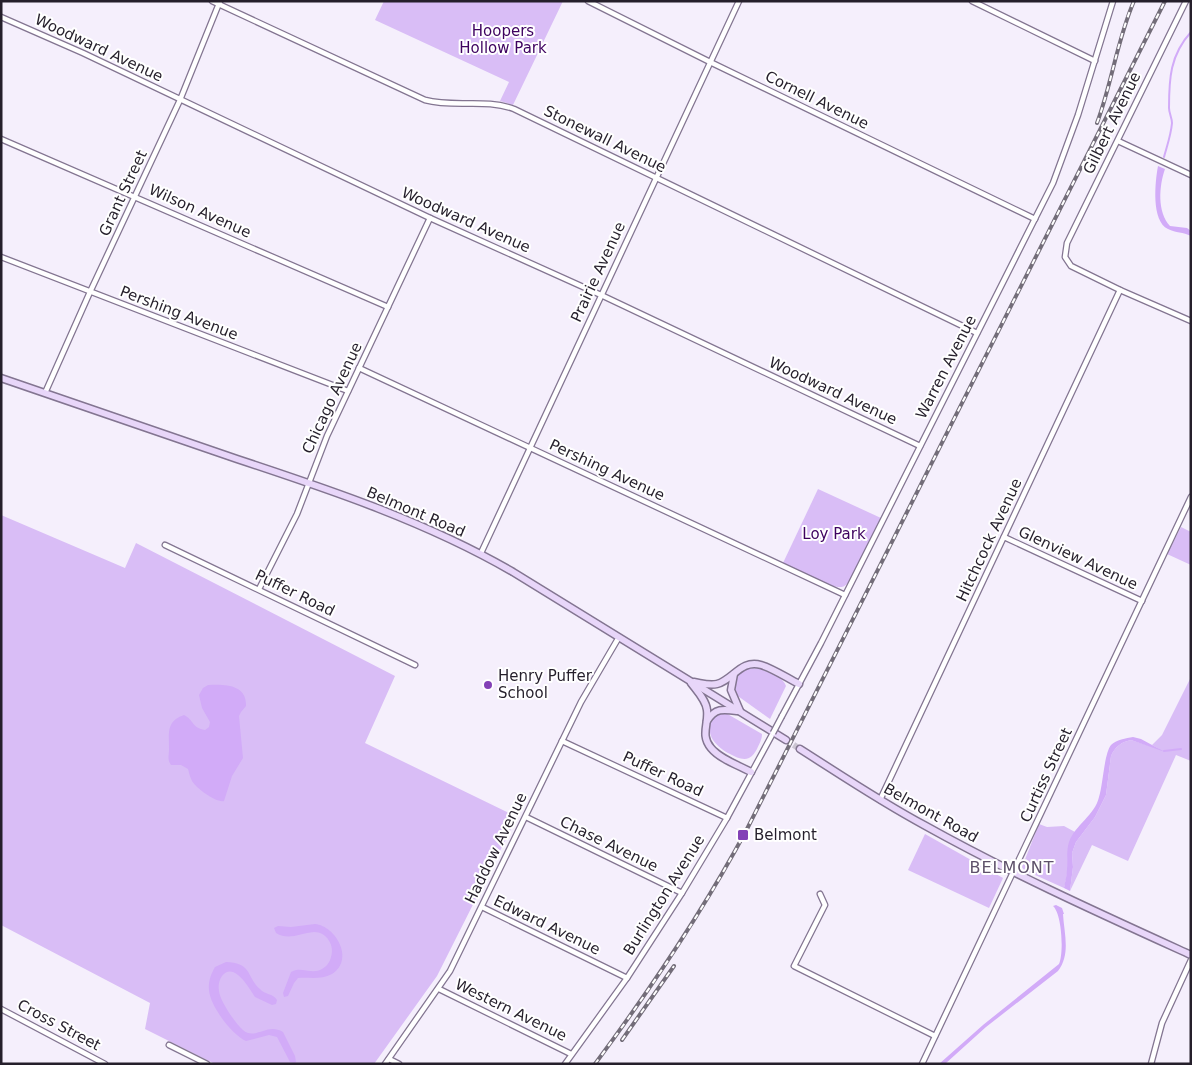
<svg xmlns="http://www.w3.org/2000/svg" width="1192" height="1065" font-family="'DejaVu Sans',sans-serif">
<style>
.green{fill:#d9bdf6}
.water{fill:#d2abf8}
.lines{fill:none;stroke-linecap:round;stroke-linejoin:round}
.stream{stroke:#d2abf8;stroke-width:2}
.secondary-tunnel{stroke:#cbc5d2;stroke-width:6;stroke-dasharray:6 3;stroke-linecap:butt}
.minor-casing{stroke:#837591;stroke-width:7}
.secondary-casing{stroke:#837591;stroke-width:9}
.minor{stroke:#fff;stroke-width:4.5}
.secondary{stroke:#e8d6f9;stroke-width:6}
.rail-casing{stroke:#736d79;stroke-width:4}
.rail{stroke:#fff;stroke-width:2;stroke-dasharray:5.5;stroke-linecap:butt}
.minor-bridge-casing{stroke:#837591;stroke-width:7;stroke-linecap:butt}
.minor-bridge{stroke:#fff;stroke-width:4.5}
.poi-dot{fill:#8341b6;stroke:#fff;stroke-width:2}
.labels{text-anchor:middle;stroke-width:4;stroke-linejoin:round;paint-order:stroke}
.park-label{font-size:15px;fill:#3e0260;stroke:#fff}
.street-label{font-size:15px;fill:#251f2b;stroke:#fff}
.poi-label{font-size:15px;fill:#251f2b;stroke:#fff;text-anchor:start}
.neighbourhood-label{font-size:16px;letter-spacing:1px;fill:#5e516b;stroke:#fff}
</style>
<rect width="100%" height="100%" fill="#f5effc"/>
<g class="green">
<polygon points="384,1 563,1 513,105 500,101 509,82 375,20"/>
<path d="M818,489L881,518L850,580C845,588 841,588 833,586L783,563Z"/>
<polygon points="1,515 125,568 136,543 395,676 365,743 517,817 437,976 374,1064 215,1064 145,1029 150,1003 1,925"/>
<polygon points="1181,527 1191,532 1191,565 1167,554"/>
<path d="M750,668C762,667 782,675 786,686L770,719L735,694C732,682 738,672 750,668Z"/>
<path d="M1191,677V761L1176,755L1128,861L1092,845L1070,891L1073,867L1072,853L1076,842L1095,817L1106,795L1111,756C1115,747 1121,742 1131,740L1159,749L1152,745L1162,735Z"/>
<path d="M724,712L762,734C762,740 759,744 757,749C755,752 753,756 749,758C743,761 736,757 730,754C714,746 702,731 715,714Z"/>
<path d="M1039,824L1047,827L1064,826L1075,832C1067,843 1068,854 1068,867C1067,874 1066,881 1064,888L1024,870L1022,867Z"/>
<polygon points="925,834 1003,878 989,908 908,870"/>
</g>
<g class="water">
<path d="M1158,166L1165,169C1159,186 1157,212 1170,226L1187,228L1191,231V236C1183,232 1176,233 1168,229C1151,221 1155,182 1158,166Z"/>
<path d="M208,685C224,684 247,684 246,706L241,712L239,716L243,758L232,776L224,801C216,803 196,788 192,781C190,777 189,773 188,769L181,765H171C167,759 169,756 169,749C169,733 166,721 184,715C194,720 192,728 205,730L209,727L210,722L202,708L199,695L203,688Z"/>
<path d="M1133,737L1141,739L1165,752L1131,740C1121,742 1115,747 1111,756L1106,795L1095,817L1076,842L1072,853L1073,867L1070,891L1064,888C1065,882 1067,875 1067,869C1068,860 1066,851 1069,842C1075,825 1095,815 1099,797C1103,785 1104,754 1111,745C1116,740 1126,738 1133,737Z"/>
<path d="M1056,905L1062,908L1064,914H1063C1064,933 1071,954 1058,971L986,1027L945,1064H939L983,1025L1059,964C1064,953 1062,914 1053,906Z"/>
<path d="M315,924C336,926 355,960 332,974C321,980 310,977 298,978L294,983L288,996L284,997L283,993L291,972C301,966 312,975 322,969C326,967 330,962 331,957C335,946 327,932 314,932C300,933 289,941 276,933L274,928L278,926L291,927Z"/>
<path d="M226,962C253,963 246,977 260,989C265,995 273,993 277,1000L276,1004L272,1005L255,997C249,988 234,961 222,976C219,980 218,986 219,991C220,1001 235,1023 243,1030C255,1041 267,1022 283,1032L295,1056L296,1062L295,1063L290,1062L277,1037L269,1035L246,1041C232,1035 210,1006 209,990C208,982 211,974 215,967Z"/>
</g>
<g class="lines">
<g class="stream">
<path d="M1164,157C1167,146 1171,135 1172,123C1172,118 1169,113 1169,108C1169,79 1170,55 1191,32"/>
<polyline points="1164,751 1181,749"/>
</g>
<polyline class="secondary-tunnel" points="786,740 800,749"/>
<defs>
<g id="minor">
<path d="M212,1L425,100C455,108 485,98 514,109L977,333"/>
<polyline points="588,1 710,62 1035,219"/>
<polyline points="972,1 1095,61"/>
<polyline points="1186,1 1067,243 1065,257 1071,266 1120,290 1191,321"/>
<polyline points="1,17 83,53 430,218 601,295 920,446"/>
<polyline points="1,139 388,307"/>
<polyline points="1118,141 1191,175"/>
<polyline points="1,257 348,391"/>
<polyline points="359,368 845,595"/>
<polyline points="45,393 90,292 180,100 220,1"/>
<polyline points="1004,537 1142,601"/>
<polyline points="165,545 415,665"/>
<polyline points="481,553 739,1"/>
<polyline points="259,589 297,514 327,436 430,218"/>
<polyline points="782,716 821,643 1053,183 1078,115 1113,1"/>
<polyline points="562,741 727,818"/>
<polyline points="880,800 1120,290"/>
<polyline points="526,817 682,893"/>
<polyline points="820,894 825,905 794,966 935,1036"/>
<polyline points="482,907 627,978"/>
<polyline points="439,989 571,1054"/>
<polyline points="1,1009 105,1064"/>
<polyline points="169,1045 207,1064"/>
<polyline points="389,1059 399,1064"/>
<polyline points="385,1064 450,971 581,702 619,637"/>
<polyline points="565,1064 627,978 682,893 727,818 773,733"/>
<polyline points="922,1064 1191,497"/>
<polyline points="1151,1064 1162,1023 1191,960"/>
</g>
<g id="secondary">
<path d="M1,378C80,405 159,432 237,459C331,490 427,522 513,572L786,740"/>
<polyline points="734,674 731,690 740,711"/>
<path d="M694,682C701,683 709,686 717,684C733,680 741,659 761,665C774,669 787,678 799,684"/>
<path d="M691,683C697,691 706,700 707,710C709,724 700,735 711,748C720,759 738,765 751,772"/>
<path d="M707,721C715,708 723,709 737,711"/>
<path d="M800,749C841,775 881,802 924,825C1010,873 1101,914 1191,955"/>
</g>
</defs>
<use href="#minor" class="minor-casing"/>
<use href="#secondary" class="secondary-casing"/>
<use href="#minor" class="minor"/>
<use href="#secondary" class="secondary"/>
<defs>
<g id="rail">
<path d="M1097,123C1112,83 1117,40 1134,1"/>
<polyline points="622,1040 674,966"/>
<path d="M595,1064C652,987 702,913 747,829L1165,1"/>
</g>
</defs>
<use href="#rail" class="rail-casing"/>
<use href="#rail" class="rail"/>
<defs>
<polyline id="minor-bridge" points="773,733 782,716"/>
</defs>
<use href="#minor-bridge" class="minor-bridge-casing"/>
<use href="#minor-bridge" class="minor-bridge"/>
</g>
<g class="poi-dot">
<circle cx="488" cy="685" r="5"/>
<rect x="737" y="829" width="12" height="12" rx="2.5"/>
</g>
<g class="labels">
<g class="park-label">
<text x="503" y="36">Hoopers<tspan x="503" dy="17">Hollow Park</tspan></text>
<text x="834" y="539">Loy Park</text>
</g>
<g class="street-label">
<text transform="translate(99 48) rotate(25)" y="5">Woodward Avenue</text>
<text transform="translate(817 100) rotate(26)" y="5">Cornell Avenue</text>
<text transform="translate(1112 123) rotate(-64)" y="5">Gilbert Avenue</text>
<text transform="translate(605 139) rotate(26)" y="5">Stonewall Avenue</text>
<text transform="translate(123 193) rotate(-65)" y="5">Grant Street</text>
<text transform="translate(200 211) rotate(24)" y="5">Wilson Avenue</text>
<text transform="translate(466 220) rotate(24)" y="5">Woodward Avenue</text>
<text transform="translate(598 272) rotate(-65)" y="5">Prairie Avenue</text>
<text transform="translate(179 313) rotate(21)" y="5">Pershing Avenue</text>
<text transform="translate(946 367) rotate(-63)" y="5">Warren Avenue</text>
<text transform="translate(833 391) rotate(25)" y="5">Woodward Avenue</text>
<text transform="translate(332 398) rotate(-65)" y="5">Chicago Avenue</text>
<text transform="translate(607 470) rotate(25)" y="5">Pershing Avenue</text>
<text transform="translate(416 512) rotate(23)" y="5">Belmont Road</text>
<text transform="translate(989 540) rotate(-65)" y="5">Hitchcock Avenue</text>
<text transform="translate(1078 558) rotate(25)" y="5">Glenview Avenue</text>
<text transform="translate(295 593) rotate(26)" y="5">Puffer Road</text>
<text transform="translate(663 774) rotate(25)" y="5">Puffer Road</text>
<text transform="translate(1046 775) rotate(-65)" y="5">Curtiss Street</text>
<text transform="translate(931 813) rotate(29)" y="5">Belmont Road</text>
<text transform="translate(609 844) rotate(26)" y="5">Chase Avenue</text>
<text transform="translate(496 848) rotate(-64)" y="5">Haddow Avenue</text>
<text transform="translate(664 895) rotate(-58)" y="5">Burlington Avenue</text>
<text transform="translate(547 925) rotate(26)" y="5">Edward Avenue</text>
<text transform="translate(511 1010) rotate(26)" y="5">Western Avenue</text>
<text transform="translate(59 1025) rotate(28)" y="5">Cross Street</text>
</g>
<g class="poi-label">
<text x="498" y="681">Henry Puffer<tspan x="498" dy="17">School</tspan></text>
<text x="754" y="840">Belmont</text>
</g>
<g class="neighbourhood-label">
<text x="1012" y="873">BELMONT</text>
</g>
</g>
<rect width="1192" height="1065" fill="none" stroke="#251f2b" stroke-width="5"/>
</svg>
